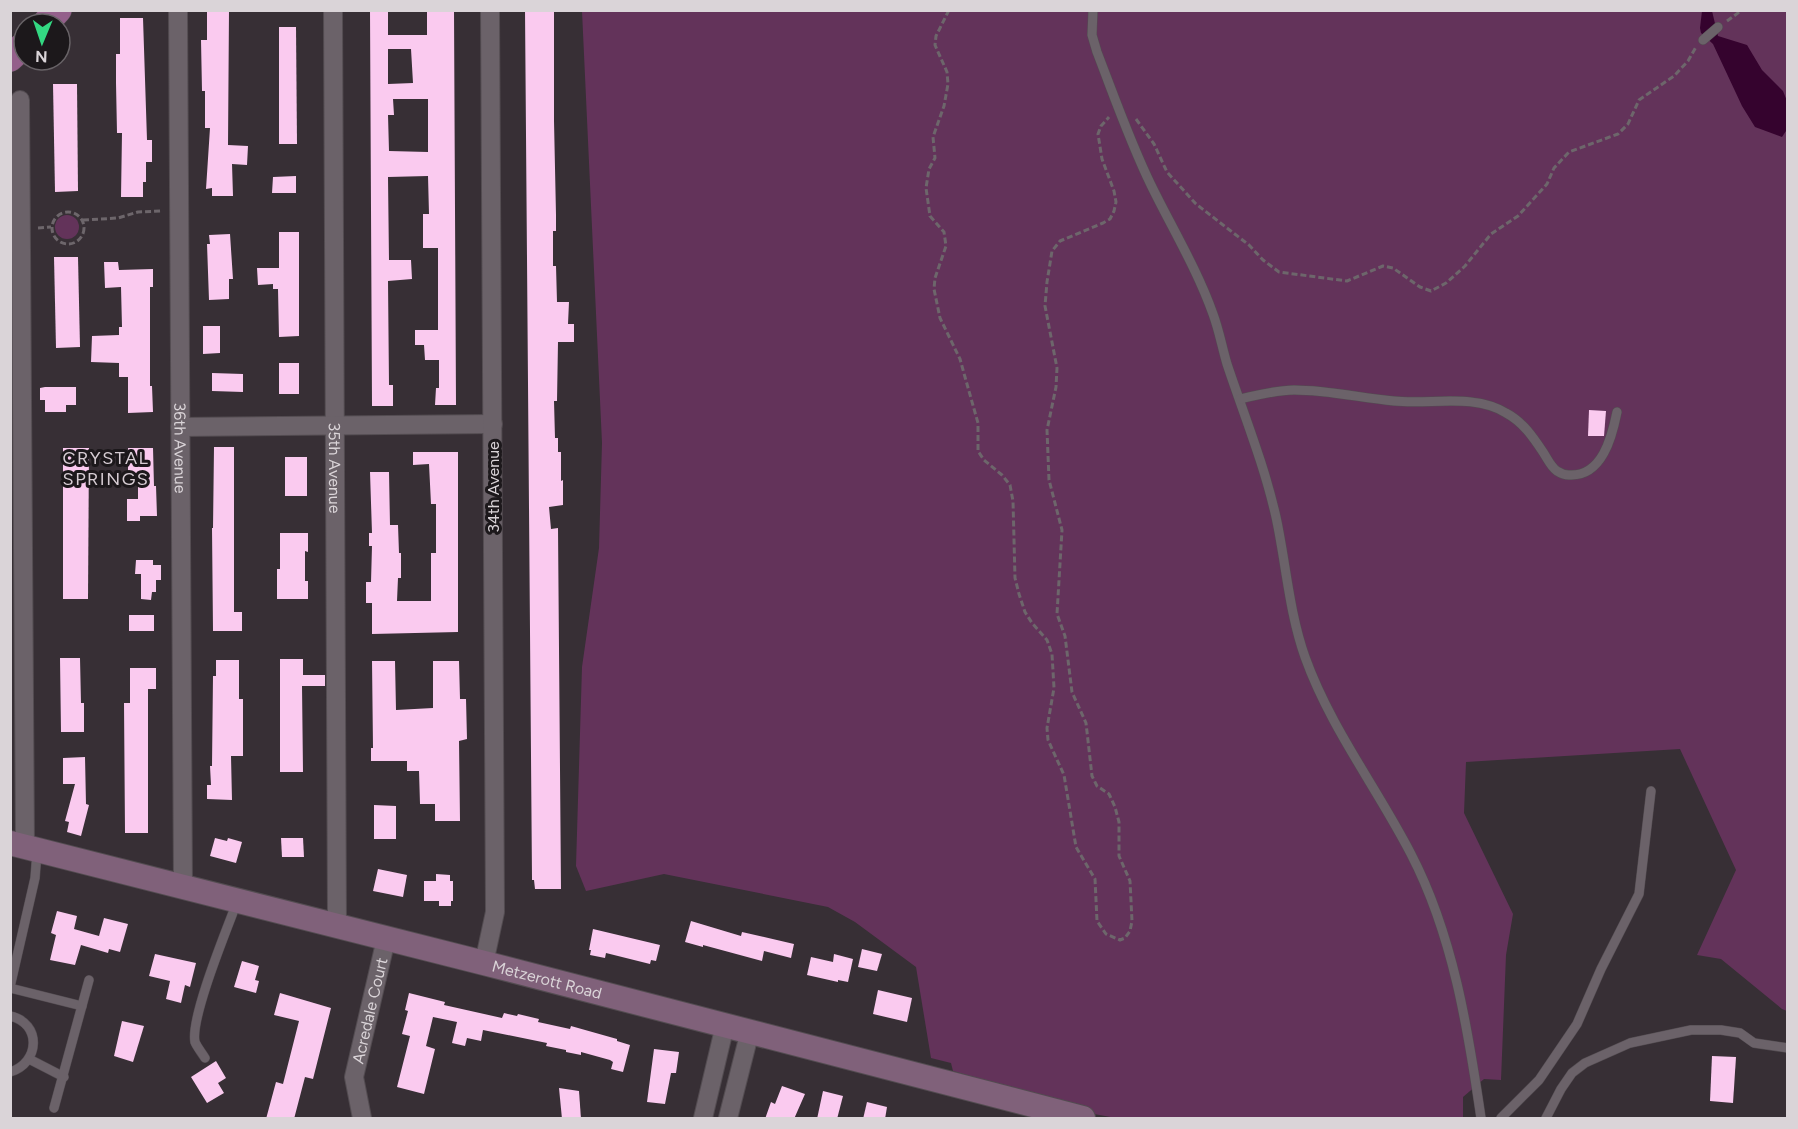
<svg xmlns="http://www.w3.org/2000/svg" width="1798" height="1129" font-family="Figtree,sans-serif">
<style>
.green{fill:#63335a}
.water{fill:#35032e}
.building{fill:#facaef;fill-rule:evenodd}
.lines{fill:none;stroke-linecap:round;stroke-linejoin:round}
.lane-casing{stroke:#534c51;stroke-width:10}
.street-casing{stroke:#534c51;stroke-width:20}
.secondary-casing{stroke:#534c51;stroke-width:26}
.primary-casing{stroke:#534c51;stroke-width:28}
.path{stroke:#6d666b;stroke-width:3;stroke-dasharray:6 3;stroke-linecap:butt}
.lane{stroke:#6b6269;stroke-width:9}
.street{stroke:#6b6269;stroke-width:18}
.secondary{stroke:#80617a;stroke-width:24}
.primary{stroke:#94608b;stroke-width:27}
.labels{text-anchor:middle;stroke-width:6;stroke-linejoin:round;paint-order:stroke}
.street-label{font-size:16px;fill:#dad4d8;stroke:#1c181b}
.neighbourhood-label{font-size:18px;letter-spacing:1.5px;fill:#d6ccd3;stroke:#1c181b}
</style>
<rect width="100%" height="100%" fill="#372f35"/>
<g class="green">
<polygon points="582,11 1787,11 1787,1011 1782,1009 1721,959 1697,955 1736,870 1680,749 1466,762 1464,813 1513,914 1506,955 1501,1080 1484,1079 1463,1097 1463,1118 1116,1118 1094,1114 953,1071 951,1063 931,1058 916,967 855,922 828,907 664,874 586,891 576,866 582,667 599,548 602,443"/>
<circle cx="67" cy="227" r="12"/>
</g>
<polygon class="water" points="1702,11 1712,11 1718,36 1747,45 1762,70 1783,91 1787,101 1788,128 1782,137 1755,127 1742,106 1713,44 1701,33 1700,28"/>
<g class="building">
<polygon points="207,10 229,10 228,145 248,146 247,165 232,164 233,196 212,196 212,188 206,189 210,128 205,128 205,91 202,91 201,40 207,40"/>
<path d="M370,10H388V35H427V10H454L456,405H435L436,388H439V360H425L424,345H415V330H438V248H423V214H429L428,176L388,177L389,260H411L412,279L388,281L389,385H393V406H372ZM388,49H411L413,83L388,84ZM393,99H428V152L389,151L388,115H394Z"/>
<polygon points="525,10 554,10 554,121 556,215 556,231 553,231 553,266 556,266 557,302 569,302 568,324 574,324 574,342 558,342 557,401 554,401 555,438 558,438 558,452 561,452 561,481 563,480 563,505 549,507 551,529 558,528 561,889 535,889 534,880 532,880"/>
<polygon points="120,18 143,18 147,140 152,140 152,162 146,162 146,182 143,182 143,197 121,197 122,133 117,133 116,83 116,54 120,54"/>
<polygon points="279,27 296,27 297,144 279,144"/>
<polygon points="53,84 77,84 78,191 55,192"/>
<polygon points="296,176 296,193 272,193 273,177"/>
<polygon points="279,232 299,232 299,336 279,337 278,289 273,289 273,284 258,285 257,268 279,268"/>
<polygon points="230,234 233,279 229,279 229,299 209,300 207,244 210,244 209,235"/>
<polygon points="54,257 78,257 80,347 56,348"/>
<polygon points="104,262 118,262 119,270 153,269 153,287 150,287 150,386 152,386 153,412 128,413 128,377 119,377 119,363 91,362 92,336 119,335 119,327 122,327 121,287 105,288"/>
<polygon points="203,326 220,326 220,353 203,354"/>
<rect x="279" y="363" width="20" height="31"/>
<polygon points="212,373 243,374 243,392 212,391"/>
<polygon points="45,387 76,387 76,405 66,405 66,412 45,412 45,400 40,400 40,388"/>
<polygon points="1589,410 1606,411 1604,436 1588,436"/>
<polygon points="214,447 234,447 234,612 242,612 242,631 213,631 212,528 213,528"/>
<polygon points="63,448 89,448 88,599 63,599"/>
<polygon points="128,448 153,448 154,486 156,486 157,516 140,516 140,521 127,521 127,499 138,499 138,474 128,474"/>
<polygon points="413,452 458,452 458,632 372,634 372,603 366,603 366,582 371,582 372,546 369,546 369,533 372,533 370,472 389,472 390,525 398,525 399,553 401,553 401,578 398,578 397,601 431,601 431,553 436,553 436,504 431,504 429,464 413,465"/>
<rect x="285" y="457" width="22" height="39"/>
<polygon points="280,533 308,533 308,552 305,551 305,581 308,581 308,599 277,599 277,569 280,569"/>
<polygon points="136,560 153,560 153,565 161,565 161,580 156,580 156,592 152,592 151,600 141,599 141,574 135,574"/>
<rect x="129" y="615" width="25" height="16"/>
<polygon points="60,658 80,658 81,703 84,703 84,732 61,732"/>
<polygon points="280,659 303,659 303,675 325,675 325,686 302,686 303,772 280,772"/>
<polygon points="216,660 239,660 239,699 243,699 243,756 231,756 232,800 207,799 207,785 211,785 210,766 212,766 213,676 216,676"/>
<polygon points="372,661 395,661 396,710 433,708 433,661 459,661 460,699 466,699 467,739 459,741 460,821 435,821 435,804 420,804 419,771 407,771 407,761 371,761 371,748 373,748"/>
<polygon points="130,668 156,668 156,689 148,689 148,833 125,833 124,703 130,703"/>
<polygon points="85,757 86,804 89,805 81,836 67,832 69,822 65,821 75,784 63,784 63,758"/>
<polygon points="374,805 396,806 396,839 374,839"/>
<polygon points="215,838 227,841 228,838 242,842 236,863 210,856"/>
<polygon points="281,838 303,838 304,857 282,857"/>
<polygon points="378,869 407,875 403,897 373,891"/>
<polygon points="436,874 450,875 450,881 453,881 453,901 451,901 451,906 439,906 439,901 424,901 424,881 436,881"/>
<polygon points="57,911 77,916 74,929 99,936 104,918 128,924 120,952 109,949 108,953 81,945 75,965 50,960 56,935 51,933"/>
<polygon points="691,921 741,936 742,932 794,944 791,958 764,951 762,961 703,945 703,947 685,942"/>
<polygon points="593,929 660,945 656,961 651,960 650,964 606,953 605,958 590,955 591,950 589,950"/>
<polygon points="862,949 882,954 877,971 858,967"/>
<polygon points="155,954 196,963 190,987 185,985 181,1003 166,999 170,981 149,976"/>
<polygon points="834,954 853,959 848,982 838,980 838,982 807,975 811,957 833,962"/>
<polygon points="242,961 259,966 255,980 259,981 256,993 234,987"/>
<polygon points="878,990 912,998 907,1022 873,1014"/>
<polygon points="280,993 331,1008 313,1079 305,1077 294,1119 266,1119 276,1082 283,1084 299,1021 274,1015"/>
<polygon points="409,993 445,1002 444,1005 502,1018 504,1013 517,1016 518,1014 539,1019 538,1022 570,1029 571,1026 617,1039 617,1041 630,1045 623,1072 611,1069 613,1062 610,1060 581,1052 581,1055 566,1052 566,1050 546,1046 547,1043 483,1030 481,1041 467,1038 465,1046 452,1043 457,1022 433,1017 426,1046 435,1049 424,1094 397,1087 410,1036 402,1034 408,1011 405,1010"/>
<polygon points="122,1021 144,1026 133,1062 114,1056"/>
<polygon points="654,1049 679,1052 676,1073 671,1073 665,1104 647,1102"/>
<polygon points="1712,1056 1736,1057 1733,1103 1710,1101"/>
<polygon points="216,1061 226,1078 218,1083 224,1093 207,1103 191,1077"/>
<polygon points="782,1086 805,1094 794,1119 765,1119 771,1102 775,1104"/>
<polygon points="559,1088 579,1091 581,1119 562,1119"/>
<polygon points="823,1091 843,1096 837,1119 817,1119"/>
<polygon points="867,1102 887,1107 885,1119 863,1119"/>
</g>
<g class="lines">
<defs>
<g id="lane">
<path d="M1093,10L1092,35L1097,52C1114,96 1130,142 1151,185C1172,228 1197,269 1213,314C1219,330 1222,347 1227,364C1244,415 1264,464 1276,517C1286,563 1289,612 1305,657C1330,727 1377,788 1411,854C1453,935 1468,1029 1481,1118"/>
<polyline points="1703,40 1718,27"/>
<path d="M1240,399C1258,395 1276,390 1294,390C1328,390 1361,398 1394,401C1430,405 1474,393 1506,413C1523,422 1533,437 1543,452C1547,458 1551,467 1557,471C1560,473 1566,475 1569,475C1602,477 1612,437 1617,412"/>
<polyline points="10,987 35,878 37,852"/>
<polyline points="10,988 82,1006"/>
<path d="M10,1016C42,1023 40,1063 10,1072"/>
<path d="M205,1058C202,1053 197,1047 195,1042C190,1018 227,929 237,902"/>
<polyline points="29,1059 64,1077"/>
<polyline points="54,1108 89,980"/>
<polyline points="1501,1118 1539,1080 1577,1024 1601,969 1639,894 1651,791"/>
<polyline points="1546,1118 1561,1089 1572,1073 1585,1063 1630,1043 1691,1030 1721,1030 1740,1033 1754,1043 1788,1048"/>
</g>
<g id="street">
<path id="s1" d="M178,10L183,887"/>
<path id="s2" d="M333,10L337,926"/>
<polyline points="20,100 25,846"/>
<polyline points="180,427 493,424"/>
<polyline points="484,963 495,912 490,10"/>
<path id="s3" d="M362,1118L354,1077L386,939"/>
<polyline points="703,1118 725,1025"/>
<polyline points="728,1118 750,1031"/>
</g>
<g id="secondary">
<path id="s4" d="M10,843L484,963L1083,1118"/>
</g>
<g id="primary">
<polyline points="45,24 58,10"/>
<polyline points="10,58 24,45"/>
</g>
</defs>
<use href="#lane" class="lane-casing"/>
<use href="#street" class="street-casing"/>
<use href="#secondary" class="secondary-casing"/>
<use href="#primary" class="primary-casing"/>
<g class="path">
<polyline points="949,10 936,36 935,45 947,72 948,84 944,106 933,137 935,158 929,169 926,188 930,216 944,232 946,246 935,278 934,289 940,318 960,359 965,377 978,423 978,451 984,460 1002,475 1010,485 1013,501 1015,578 1019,594 1025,612 1032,623 1047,640 1052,654 1054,688 1047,728 1048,740 1064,775 1076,847 1095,879 1097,921 1106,934 1120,940 1125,938 1130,931 1132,921 1130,881 1119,856 1119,822 1115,807 1109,794 1097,786 1092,776 1086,723 1072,692 1065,636 1057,614 1062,530 1049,480 1047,430 1056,387 1057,368 1045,306 1047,282 1052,251 1060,241 1103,223 1110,219 1114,211 1116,202 1114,191 1102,159 1098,134 1101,126 1109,117"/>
<polyline points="1727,21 1742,10"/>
<polyline points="1136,119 1154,144 1167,172 1196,204 1249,245 1263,260 1279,272 1347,281 1383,266 1393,268 1420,287 1431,291 1446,283 1465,266 1491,234 1518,216 1547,184 1554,168 1569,152 1618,134 1628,124 1639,100 1674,76 1688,61 1696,47"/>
<circle cx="68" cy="228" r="16"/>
<polyline points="83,220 118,218 138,212 162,211"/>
<polyline points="38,228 51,227"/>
</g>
<use href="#lane" class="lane"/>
<use href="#street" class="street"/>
<use href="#secondary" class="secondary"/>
<use href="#primary" class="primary"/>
</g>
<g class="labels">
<g class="street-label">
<text dy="6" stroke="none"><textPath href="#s1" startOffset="438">36th Avenue</textPath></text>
<text dy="6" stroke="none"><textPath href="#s2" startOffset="458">35th Avenue</textPath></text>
<text transform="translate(493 487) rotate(-90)" y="6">34th Avenue</text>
<text dy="6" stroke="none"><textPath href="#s4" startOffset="554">Metzerott Road</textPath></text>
<text dy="6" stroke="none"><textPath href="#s3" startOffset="110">Acredale Court</textPath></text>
</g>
<g class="neighbourhood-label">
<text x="106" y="464">CRYSTAL<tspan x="106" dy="21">SPRINGS</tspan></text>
</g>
</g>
<rect width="1798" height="1129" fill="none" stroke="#dad4d8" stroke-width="24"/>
<g transform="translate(42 42) rotate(182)"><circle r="28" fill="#1c181b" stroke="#686367" stroke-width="1.5"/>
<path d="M0-4.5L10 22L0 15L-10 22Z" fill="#33d882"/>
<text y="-9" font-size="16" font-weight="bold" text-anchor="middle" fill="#dad4d8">N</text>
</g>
</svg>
